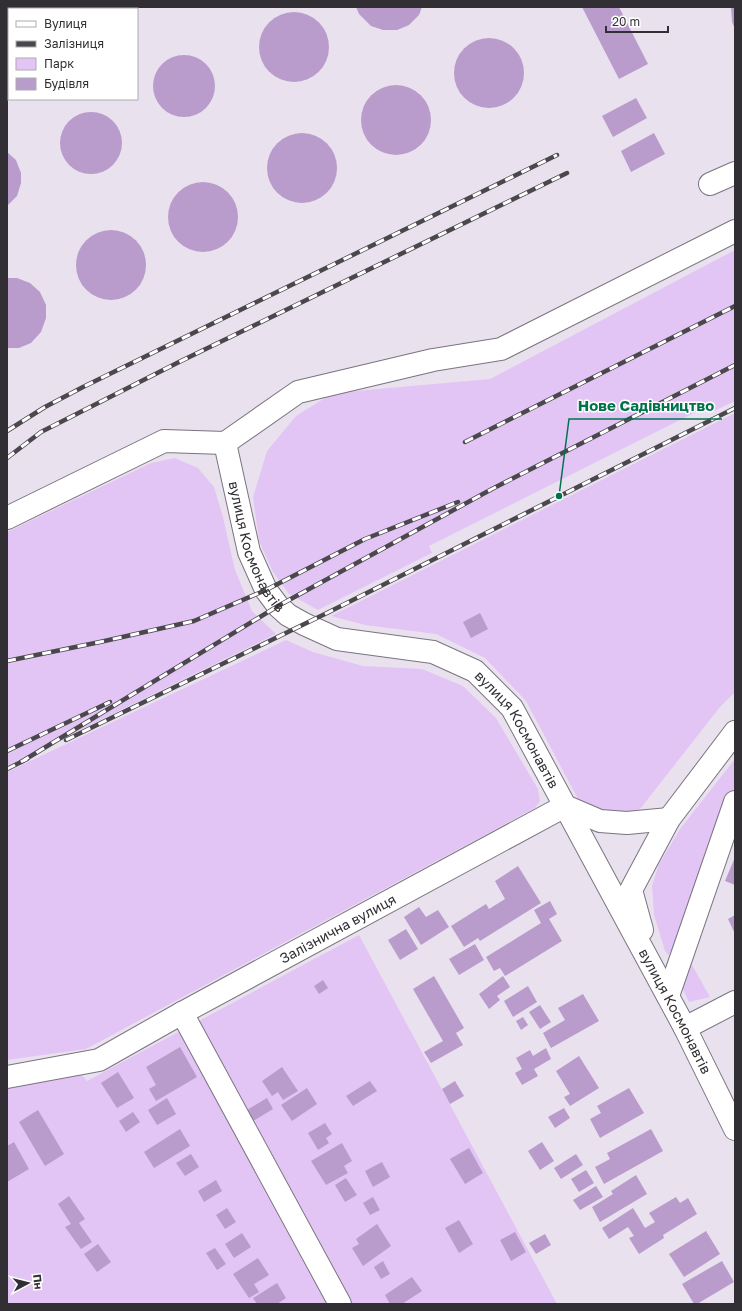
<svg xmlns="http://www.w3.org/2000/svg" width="742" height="1311" font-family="'Golos Text',sans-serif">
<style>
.green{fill:#e2c5f5}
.building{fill:#b99ccc}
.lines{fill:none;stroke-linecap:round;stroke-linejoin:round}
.minor-casing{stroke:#7a747f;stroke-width:24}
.minor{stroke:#fff;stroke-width:22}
.rail-casing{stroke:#4a474d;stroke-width:4.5}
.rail{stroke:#fff;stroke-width:3;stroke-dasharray:9;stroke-linecap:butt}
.labels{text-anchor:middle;stroke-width:3;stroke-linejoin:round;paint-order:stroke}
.street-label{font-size:14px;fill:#322f34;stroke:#fff}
.leader{fill:none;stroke:#00734d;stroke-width:1.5}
.callout-dot{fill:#00734d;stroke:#fff;stroke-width:1.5}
.callout-label{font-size:15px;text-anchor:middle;font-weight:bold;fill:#00734d;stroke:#fff;stroke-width:3;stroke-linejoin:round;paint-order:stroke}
</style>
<rect width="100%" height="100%" fill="#e9e2ee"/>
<g class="green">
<polygon points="735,250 735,401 712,412 708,406 429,546 432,553 318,610 289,594 273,572 259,541 253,497 267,451 296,416 333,393 490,379"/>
<polygon points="735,413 735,692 720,707 640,809 626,815 600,813 578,799 526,701 485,658 436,634 365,625 331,616"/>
<polygon points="175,458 198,468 214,487 223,517 235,570 252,611 276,634 7,766 7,532 151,463"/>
<polygon points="286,640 313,652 363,666 422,669 463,686 496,718 538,789 540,801 535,808 86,1049 7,1060 7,772"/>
<polygon points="735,759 735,787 730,795 675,950 668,955 665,951 654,915 652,886 659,864 680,829"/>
<polygon points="359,935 557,1304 7,1304 7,1089 80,1072 87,1081"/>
<polygon points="687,956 710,997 689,1002 679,981"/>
</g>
<g class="building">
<polygon points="56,7 123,7 122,9 56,9"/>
<polygon points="356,7 422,7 419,15 409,25 397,30 383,30 371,26 359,14"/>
<polygon points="582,7 619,7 648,64 619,79"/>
<polygon points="731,7 735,7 735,29 732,22"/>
<circle cx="294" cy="47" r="35"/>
<polygon points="7,13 9,14 9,78 7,79"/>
<circle cx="489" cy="73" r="35"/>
<circle cx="184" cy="86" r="31"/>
<circle cx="396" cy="120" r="35"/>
<polygon points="636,98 647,118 613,137 602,116"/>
<circle cx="91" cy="143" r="31"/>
<circle cx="302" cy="168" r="35"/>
<polygon points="654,133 665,154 631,172 621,151"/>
<polygon points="7,152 16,160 21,173 21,183 17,196 7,206"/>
<circle cx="203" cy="217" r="35"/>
<circle cx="111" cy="265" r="35"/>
<polygon points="7,278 17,278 30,283 40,292 46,305 46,318 41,332 31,343 19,348 7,348"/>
<polygon points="480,613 488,629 471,638 463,622"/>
<polygon points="735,857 735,885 725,881"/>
<polygon points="518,866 541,903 480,941 478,938 464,947 451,926 486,904 489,909 505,899 495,881"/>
<polygon points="550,901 557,914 549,919 562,941 505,976 500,968 494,971 486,957 541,923 534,910"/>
<polygon points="419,907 426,917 438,910 449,927 421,945 404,917"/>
<polygon points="735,915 735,934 728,919"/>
<polygon points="406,929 418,949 400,960 388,940"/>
<polygon points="475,944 484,960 459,975 449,959"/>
<polygon points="434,976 464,1028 456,1033 463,1045 431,1063 424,1052 443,1041 413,989"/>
<polygon points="503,976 510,987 497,996 500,1000 489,1009 479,994"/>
<polygon points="323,980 328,988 319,994 314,986"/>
<polygon points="528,986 537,1002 513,1017 504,1001"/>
<polygon points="583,994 599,1021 551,1048 543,1033 565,1020 558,1008"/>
<polygon points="540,1005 551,1022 540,1029 529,1012"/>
<polygon points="523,1017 528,1025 521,1030 516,1021"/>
<polygon points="180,1047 197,1077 156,1101 149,1089 156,1085 146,1067"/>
<polygon points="546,1048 551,1059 534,1069 538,1076 522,1085 515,1073 522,1069 516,1058 530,1050 533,1056"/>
<polygon points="579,1056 599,1088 570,1106 564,1097 570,1094 556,1071"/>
<polygon points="282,1067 298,1091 283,1100 278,1092 272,1096 262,1081"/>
<polygon points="118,1072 134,1098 117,1108 101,1083"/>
<polygon points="370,1081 377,1091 353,1106 346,1096"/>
<polygon points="455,1081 464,1096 450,1104 442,1089"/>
<polygon points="307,1088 317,1104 292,1121 281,1105"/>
<polygon points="629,1088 644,1113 600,1138 590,1119 601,1113 597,1106"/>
<polygon points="167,1098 176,1114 157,1125 148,1110"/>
<polygon points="267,1098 273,1109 253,1121 247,1110"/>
<polygon points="564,1108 570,1118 555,1128 548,1117"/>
<polygon points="38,1110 64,1154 45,1166 19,1122"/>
<polygon points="133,1112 140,1122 126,1132 119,1121"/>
<polygon points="325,1123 332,1134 326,1138 329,1143 318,1150 308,1133"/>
<polygon points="180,1129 190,1146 154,1168 144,1152"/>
<polygon points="651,1129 663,1151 604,1184 595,1167 610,1159 607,1153"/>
<polygon points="14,1142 29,1169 7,1182 7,1146"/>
<polygon points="542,1142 554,1161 540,1170 528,1151"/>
<polygon points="342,1143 352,1161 344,1166 348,1173 326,1185 311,1161"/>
<polygon points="469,1148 483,1173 465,1184 450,1159"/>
<polygon points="191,1154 199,1167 185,1176 176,1163"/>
<polygon points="576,1154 583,1165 561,1179 554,1168"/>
<polygon points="382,1162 390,1177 373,1187 365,1171"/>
<polygon points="586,1170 594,1183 579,1192 571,1179"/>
<polygon points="636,1175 647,1194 600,1222 592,1207 613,1194 611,1191"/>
<polygon points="346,1178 357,1195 345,1202 335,1185"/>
<polygon points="216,1180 222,1191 204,1202 198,1191"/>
<polygon points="596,1186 603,1197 580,1210 573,1200"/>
<polygon points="69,1196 85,1219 79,1223 92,1242 81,1249 65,1227 71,1224 58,1204"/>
<polygon points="373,1197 380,1210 370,1215 363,1203"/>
<polygon points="676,1197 680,1203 688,1198 697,1214 663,1235 664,1238 639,1254 629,1238 634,1236 628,1227 609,1239 602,1228 633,1208 645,1228 655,1222 649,1213"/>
<polygon points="227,1208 236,1222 225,1229 216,1215"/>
<polygon points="459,1220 473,1244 459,1253 445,1228"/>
<polygon points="377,1224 391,1246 363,1266 352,1248 359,1244 356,1239"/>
<polygon points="706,1231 720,1254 684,1277 669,1254"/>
<polygon points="515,1232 526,1252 511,1261 500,1240"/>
<polygon points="242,1233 251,1247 234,1258 225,1244"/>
<polygon points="545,1234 551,1245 536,1254 529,1243"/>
<polygon points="98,1244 111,1262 97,1272 84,1254"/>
<polygon points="215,1248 226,1264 217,1270 206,1253"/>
<polygon points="258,1258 269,1275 254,1284 259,1292 249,1298 233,1274"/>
<polygon points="383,1261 390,1274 381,1279 374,1267"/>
<polygon points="722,1261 734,1282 697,1304 694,1304 682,1284"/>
<polygon points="412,1277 422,1291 402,1304 390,1304 385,1295"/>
<polygon points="277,1283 286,1298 277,1304 257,1304 253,1298"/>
</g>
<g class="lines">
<defs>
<g id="minor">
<polyline points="710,184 735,173"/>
<path id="s1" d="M225,443L249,552L266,590L278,606L288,615L304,624L337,639L433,652L475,671L512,708L685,1028L735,1129"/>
<polyline points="7,518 164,441 225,443 298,392 433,360 501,349 735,231"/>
<polyline points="642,930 631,890 669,819 735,732"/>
<polyline points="668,996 735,802"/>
<polyline points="182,1013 340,1304"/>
<polyline points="685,1028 735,1002"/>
<path id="s2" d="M7,1077L99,1060L182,1013L565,806L600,821L627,823L669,819"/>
</g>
</defs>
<use href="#minor" class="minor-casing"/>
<use href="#minor" class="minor"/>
<defs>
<g id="rail">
<polyline points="7,431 45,407 83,387 557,155"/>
<polyline points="465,442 735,306"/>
<polyline points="7,458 41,432 179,362 567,173"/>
<polyline points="7,661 100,642 194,621 266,590 365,539 458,502"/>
<polyline points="66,740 327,613 735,408"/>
<polyline points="7,751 110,702"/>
<polyline points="21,762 278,606 492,489 735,365"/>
<polyline points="7,769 27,759"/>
</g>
</defs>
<use href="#rail" class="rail-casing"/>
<use href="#rail" class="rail"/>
</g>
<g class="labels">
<g class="street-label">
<text dy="5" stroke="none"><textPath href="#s1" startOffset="109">вулиця Космонавтів</textPath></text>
<text dy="5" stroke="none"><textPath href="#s1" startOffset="457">вулиця Космонавтів</textPath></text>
<text dy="5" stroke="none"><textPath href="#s2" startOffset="366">Залізнична вулиця</textPath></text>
<text dy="5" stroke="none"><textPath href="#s1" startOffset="781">вулиця Космонавтів</textPath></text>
</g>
</g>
<path class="leader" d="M559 496L569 419H722"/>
<circle class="callout-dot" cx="559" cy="496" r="4"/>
<g class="callout-label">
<text x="646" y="411">Нове Садівництво</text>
</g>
<rect width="742" height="1311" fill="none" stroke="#322f34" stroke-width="16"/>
<rect x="8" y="8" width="130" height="92" fill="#ffffff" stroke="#adacae"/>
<rect x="16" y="21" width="20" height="6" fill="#ffffff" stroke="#adacae"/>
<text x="44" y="28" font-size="12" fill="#322f34">Вулиця</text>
<rect x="16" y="41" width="20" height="6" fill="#4a474d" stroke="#adacae"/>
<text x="44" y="48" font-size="12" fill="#322f34">Залізниця</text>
<rect x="16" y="58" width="20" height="12" fill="#e2c5f5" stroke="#adacae"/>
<text x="44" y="68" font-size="12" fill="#322f34">Парк</text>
<rect x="16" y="78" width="20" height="12" fill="#b99ccc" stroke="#adacae"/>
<text x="44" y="88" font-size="12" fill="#322f34">Будівля</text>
<g transform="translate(28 1283) rotate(83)" stroke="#ffffff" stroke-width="3" paint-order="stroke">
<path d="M0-3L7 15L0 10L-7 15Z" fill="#322f34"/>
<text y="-6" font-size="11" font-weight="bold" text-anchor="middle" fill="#322f34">Пн</text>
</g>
<path d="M606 26v6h62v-6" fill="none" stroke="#322f34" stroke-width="2"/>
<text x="612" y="26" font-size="12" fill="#322f34" stroke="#ffffff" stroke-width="3" paint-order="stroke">20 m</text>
</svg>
